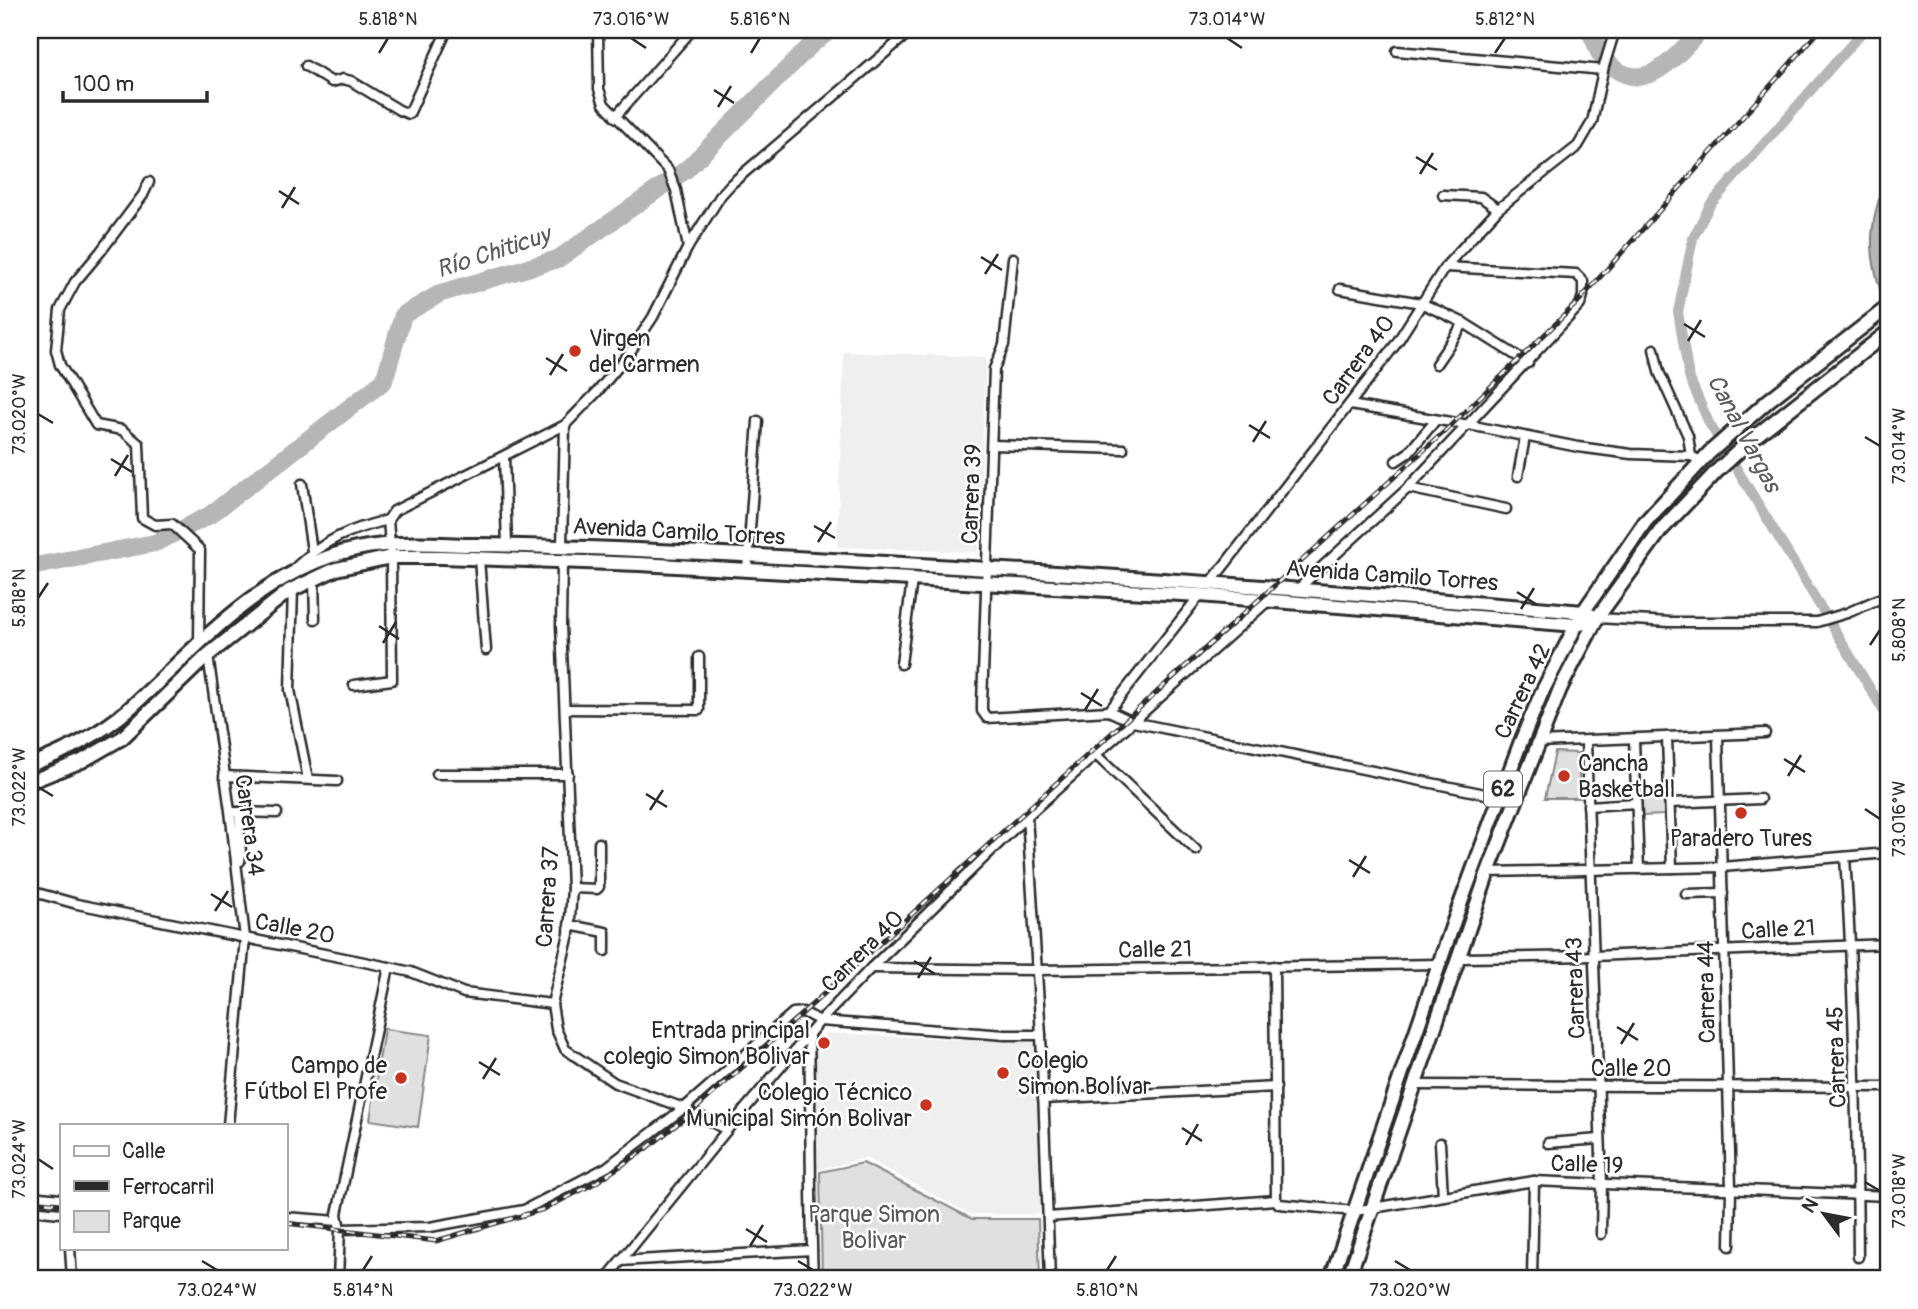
<svg xmlns="http://www.w3.org/2000/svg" width="1918" height="1309" font-family="Pangolin,sans-serif">
<style>
.built{fill:#efefef}
.green{fill:#e0e0e0;stroke:#868686;stroke-width:2}
.water{fill:#b6b6b6;stroke:#7e7e7e;stroke-width:2}
.lines{fill:none;stroke-linecap:round;stroke-linejoin:round}
.canal{stroke:#b6b6b6;stroke-width:10}
.river{stroke:#b6b6b6;stroke-width:18}
.minor-casing{stroke:#2b2b2b;stroke-width:13}
.primary-casing{stroke:#2b2b2b;stroke-width:18}
.trunk-casing{stroke:#2b2b2b;stroke-width:18}
.minor{stroke:#fff;stroke-width:8}
.primary{stroke:#fff;stroke-width:12}
.trunk{stroke:#fff;stroke-width:12}
.rail-casing{stroke:#2b2b2b;stroke-width:5}
.rail{stroke:#fff;stroke-width:2.5;stroke-dasharray:8;stroke-linecap:butt}
.ticks{fill:none;stroke:#2b2b2b;stroke-width:2.5}
.poi-dot{fill:#c8321e;stroke:#fff;stroke-width:2.5}
.labels{text-anchor:middle;stroke-width:5;stroke-linejoin:round;paint-order:stroke}
.shield{fill:#fff;stroke:#6b6b6b;stroke-width:2}
.shield-label{font-size:21px;font-weight:bold;fill:#2b2b2b}
.poi-label{font-size:23px;fill:#2b2b2b;stroke:#fff;text-anchor:start}
.street-label{font-size:23px;fill:#2b2b2b;stroke:#fff}
.park-label{font-size:23px;fill:#585858;stroke:#fff}
.water-label{font-size:24px;font-style:italic;fill:#5c5c5c;stroke:#fff}
.neatline{fill:none;stroke:#2b2b2b;stroke-width:2.5}
.ticks-label{font-size:18px;text-anchor:middle;fill:#2b2b2b}
</style>
<rect width="100%" height="100%" fill="#fff"/>
<filter id="ink" filterUnits="userSpaceOnUse"><feTurbulence type="fractalNoise" baseFrequency=".0143" numOctaves="2"/><feDisplacementMap in="SourceGraphic" scale="14" xChannelSelector="R" yChannelSelector="G"/><feConvolveMatrix kernelMatrix="1 2 1 2 8 2 1 2 1" color-interpolation-filters="sRGB"/></filter>
<g filter="url(#ink)">
<g class="built">
<polygon points="844,352 986,357 978,552 837,547"/>
<polygon points="827,1033 1036,1043 1040,1214 970,1214 866,1158 816,1170 814,1051"/>
</g>
<g class="green">
<polygon points="1555,752 1578,753 1580,798 1545,798"/>
<polygon points="1665,790 1666,815 1640,816 1639,791"/>
<polygon points="384,1029 431,1035 418,1127 370,1120"/>
<polygon points="863,1163 972,1219 1038,1219 1040,1279 822,1279 820,1172"/>
</g>
<path class="water" d="M1888,173V314C1868,255 1865,232 1888,173Z"/>
<g class="lines">
<polyline class="canal" points="1864,30 1710,205 1693,238 1678,312 1689,377 1709,423 1888,718"/>
<g class="river">
<path d="M1587,30C1596,36 1595,50 1603,58C1642,101 1673,59 1701,30"/>
<polyline points="30,567 155,543 210,515 384,381 403,315 441,293 558,259 687,169 813,43 830,30"/>
</g>
<defs>
<g id="minor">
<polyline points="598,30 599,89 604,104 668,170 676,190 688,247"/>
<polyline points="1397,51 1603,70"/>
<polyline points="306,66 332,82 343,79 351,81 399,110 409,114 447,30"/>
<polyline points="615,117 692,30"/>
<polyline points="149,182 143,195 101,251 75,282 60,310 56,350 60,365 96,425 122,430 139,444 142,518 155,525 172,524 200,550 199,642"/>
<polyline points="1443,195 1481,197 1498,209"/>
<polyline points="1013,258 1004,345 994,369 982,703 982,711 987,718 1109,711 1133,722 1500,797"/>
<polyline points="1340,289 1421,303 1464,323 1528,363"/>
<polyline points="1654,349 1659,372 1688,436 1691,456"/>
<polyline points="1436,364 1464,323"/>
<polyline points="1350,405 1469,425 1578,447 1631,454 1691,456 1701,461"/>
<polyline points="992,445 1123,449"/>
<polyline points="504,457 507,545"/>
<polyline points="1396,461 1408,453 1436,420"/>
<polyline points="1518,476 1525,437"/>
<polyline points="302,484 312,551"/>
<polyline points="1408,488 1506,509"/>
<polyline points="562,546 565,425"/>
<polyline points="479,559 486,650"/>
<polyline points="562,562 561,625 572,888 569,934 552,1004 556,1029 565,1049 615,1083 684,1108 727,1130"/>
<path d="M296,567C324,540 350,529 388,520"/>
<polyline points="747,570 758,421"/>
<polyline points="314,579 315,619"/>
<polyline points="1209,585 1396,344 1445,267 1498,209 1578,146 1592,122 1604,66 1615,30"/>
<polyline points="293,589 290,690 308,779"/>
<polyline points="1298,591 1299,588 1408,488 1580,305 1583,296 1583,281 1576,274 1445,267"/>
<polyline points="1597,618 1670,622 1817,622 1847,613 1888,595"/>
<polyline points="208,655 230,811 245,938 228,1125"/>
<polyline points="901,664 912,580"/>
<polyline points="354,685 392,680 391,557 388,520 394,511 565,425 598,391 628,355 653,317 688,247 721,195 731,184 912,30"/>
<polyline points="565,709 699,710 699,657"/>
<polyline points="1109,711 1200,595"/>
<polyline points="1718,736 1731,1188 1730,1246"/>
<polyline points="1667,739 1672,868"/>
<polyline points="1634,740 1639,869"/>
<polyline points="1538,742 1765,733"/>
<polyline points="1586,742 1602,1183 1601,1234"/>
<polyline points="1096,755 1196,850"/>
<polyline points="437,774 568,774"/>
<polyline points="224,776 337,781"/>
<polyline points="1670,803 1760,799"/>
<polyline points="1588,806 1636,803"/>
<polyline points="234,812 277,813"/>
<polyline points="1027,816 1041,1035 1050,1279"/>
<path d="M1845,857C1854,990 1857,1124 1858,1257"/>
<polyline points="236,861 240,861 241,855 239,812"/>
<polyline points="1488,872 1722,867 1888,853"/>
<polyline points="572,888 597,889 599,887 599,843"/>
<polyline points="30,891 77,904 389,967 411,972 464,993 552,1004"/>
<polyline points="1686,894 1723,893"/>
<polyline points="569,925 605,932 605,951"/>
<polyline points="1460,958 1594,956 1888,944"/>
<polyline points="1274,966 1276,1200 1279,1204 1355,1211 1534,1181 1888,1196"/>
<polyline points="871,968 1037,970 1440,964"/>
<path d="M809,1034C811,1116 810,1198 813,1279"/>
<polyline points="1415,1085 1888,1087"/>
<polyline points="1043,1099 1276,1087"/>
<polyline points="1440,1143 1443,1196"/>
<polyline points="1548,1143 1600,1139"/>
<polyline points="30,1196 61,1199"/>
<polyline points="30,1210 61,1213"/>
<polyline points="285,1217 338,1221"/>
<polyline points="1048,1217 1276,1200"/>
<polyline points="340,1229 430,1227 524,1210 607,1167 684,1108 793,1013 803,1012 820,1021 1005,1035 1041,1035"/>
<polyline points="70,1248 72,1279"/>
<polyline points="620,1261 812,1250"/>
<polyline points="338,1279 340,1229 337,1214 389,967"/>
<polyline points="606,1279 727,1130 820,1021 871,968 1027,816 1268,601"/>
<polyline points="1532,1279 1534,1181"/>
</g>
<g id="primary">
<path d="M30,765C63,753 102,733 129,709C195,650 255,577 344,552C386,540 431,544 474,545C551,546 626,549 703,553C997,568 1290,587 1583,612L1591,615"/>
<polyline points="30,782 82,761 122,738 208,655 289,591 336,569 391,557 442,557 639,564 1200,595 1577,625 1597,618"/>
</g>
<g id="trunk">
<polyline points="1331,1279 1454,921 1520,744 1541,694 1583,612 1645,522 1709,453 1769,400 1888,307"/>
<polyline points="1348,1279 1488,872 1560,689 1597,618 1661,530 1718,470 1753,438 1888,332"/>
</g>
</defs>
<use href="#minor" class="minor-casing"/>
<use href="#primary" class="primary-casing"/>
<use href="#trunk" class="trunk-casing"/>
<use href="#minor" class="minor"/>
<use href="#primary" class="primary"/>
<use href="#trunk" class="trunk"/>
<defs>
<g id="rail">
<polyline points="30,1201 61,1204"/>
<polyline points="285,1223 436,1241 544,1209 595,1183 646,1149 692,1112 774,1039 1444,432 1577,303 1820,30"/>
</g>
</defs>
<use href="#rail" class="rail-casing"/>
<use href="#rail" class="rail"/>
</g>
</g>
<path class="ticks" d="M631,38L646,48M1227,38L1242,48M379,53L388,38M751,53L760,38M1495,53L1505,38M714,90L734,103M718,107L731,86M1416,157L1437,170M1420,174L1433,153M279,191L299,204M282,208L295,187M981,257L1002,270M985,274L998,254M1684,324L1705,337M1688,341L1701,320M546,358L567,371M550,375L563,354M38,414L53,423M1249,425L1270,438M1865,437L1880,446M1253,442L1266,421M111,459L132,472M115,476L128,455M814,526L835,538M818,542L831,522M1517,592L1537,605M38,598L48,583M1521,609L1534,588M379,626L399,639M383,643L396,622M1870,645L1880,630M1081,693L1102,706M1085,710L1098,689M1784,759L1805,772M1788,776L1801,755M38,787L53,796M646,794L667,807M1865,809L1880,819M650,810L663,790M1349,860L1370,873M1353,877L1366,856M211,894L232,907M215,911L228,891M914,961L935,974M918,978L931,957M1617,1027L1638,1040M1621,1044L1634,1023M479,1062L500,1075M483,1079L496,1058M1182,1128L1202,1141M1186,1145L1198,1124M38,1159L53,1169M1865,1182L1880,1191M746,1229L767,1242M750,1246L763,1225M202,1261L217,1270M798,1261L813,1270M1395,1261L1410,1270M363,1270L372,1256M1107,1270L1116,1256"/>
<g class="poi-dot">
<circle cx="575" cy="351" r="7"/>
<circle cx="1564" cy="776" r="7"/>
<circle cx="1741" cy="813" r="7"/>
<circle cx="824" cy="1043" r="7"/>
<circle cx="1003" cy="1073" r="7"/>
<circle cx="401" cy="1078" r="7"/>
<circle cx="926" cy="1105" r="7"/>
</g>
<g class="labels">
<rect class="shield" x="1484" y="771.5" width="38" height="35" rx="5"/>
<g class="shield-label">
<text x="1503" y="796">62</text>
</g>
<g class="poi-label">
<text x="589" y="346">Virgen<tspan x="589" dy="26">del Carmen</tspan></text>
<text x="1578" y="771">Cancha<tspan x="1578" dy="26">Basketball</tspan></text>
<text x="1741" y="846" text-anchor="middle">Paradero Tures</text>
<text x="810" y="1038" text-anchor="end">Entrada principal<tspan x="810" dy="26">colegio Simon Bolivar</tspan></text>
<text x="1017" y="1068">Colegio<tspan x="1017" dy="26">Simon Bolívar</tspan></text>
<text x="387" y="1073" text-anchor="end">Campo de<tspan x="387" dy="26">Fútbol El Profe</tspan></text>
<text x="912" y="1100" text-anchor="end">Colegio Técnico<tspan x="912" dy="26">Municipal Simón Bolivar</tspan></text>
</g>
<g class="street-label">
<text transform="translate(1358 360) rotate(-54)" y="8">Carrera 40</text>
<text transform="translate(971 494) rotate(-88)" y="8">Carrera 39</text>
<text transform="translate(679 531) rotate(3)" y="8">Avenida Camilo Torres</text>
<text transform="translate(1392 575) rotate(4)" y="8">Avenida Camilo Torres</text>
<text transform="translate(1522 691) rotate(-65)" y="8">Carrera 42</text>
<text transform="translate(250 825) rotate(82)" y="8">Carrera 34</text>
<text transform="translate(547 897) rotate(-86)" y="8">Carrera 37</text>
<text transform="translate(295 928) rotate(11)" y="8">Calle 20</text>
<text transform="translate(1778 929) rotate(-3)" y="8">Calle 21</text>
<text transform="translate(1155 949) rotate(-1)" y="8">Calle 21</text>
<text transform="translate(862 951) rotate(-45)" y="8">Carrera 40</text>
<text transform="translate(1575 988) rotate(-92)" y="8">Carrera 43</text>
<text transform="translate(1706 992) rotate(-91)" y="8">Carrera 44</text>
<text transform="translate(1836 1057) rotate(-92)" y="8">Carrera 45</text>
<text x="1631" y="1076">Calle 20</text>
<text transform="translate(1587 1164) rotate(2)" y="8">Calle 19</text>
</g>
<g class="park-label">
<text x="874" y="1222">Parque Simon<tspan x="874" dy="26">Bolivar</tspan></text>
</g>
<g class="water-label">
<text transform="translate(493 252) rotate(-18)" y="8">Río Chiticuy</text>
<text transform="translate(1744 433) rotate(62)" y="8">Canal Vargas</text>
</g>
</g>
<rect width="1918" height="1309" fill="none" stroke="#fff" stroke-width="77"/>
<rect x="60" y="1124" width="228" height="126" fill="#ffffff" stroke="#aaaaaa" stroke-width="2"/>
<rect x="74" y="1146" width="35" height="10" fill="#ffffff" stroke="#aaaaaa" stroke-width="2"/>
<text x="122" y="1158" font-size="21" fill="#2b2b2b">Calle</text>
<rect x="74" y="1181" width="35" height="10" fill="#2b2b2b" stroke="#aaaaaa" stroke-width="2"/>
<text x="122" y="1194" font-size="21" fill="#2b2b2b">Ferrocarril</text>
<rect x="74" y="1211" width="35" height="21" fill="#e0e0e0" stroke="#aaaaaa" stroke-width="2"/>
<text x="122" y="1228" font-size="21" fill="#2b2b2b">Parque</text>
<g transform="translate(1824 1214) rotate(302)" stroke="#ffffff" stroke-width="5" paint-order="stroke">
<path d="M0-5L12 26L0 18L-12 26Z" fill="#2b2b2b"/>
<text y="-10" font-size="19" font-weight="bold" text-anchor="middle" fill="#2b2b2b">N</text>
</g>
<path d="M63 91v10h144v-10" fill="none" stroke="#2b2b2b" stroke-width="3.5"/>
<text x="74" y="91" font-size="21" fill="#2b2b2b" stroke="#ffffff" stroke-width="5" paint-order="stroke">100 m</text>
<rect x="38" y="38" width="1842" height="1232" class="neatline"/>
<g class="ticks-label">
<text x="388" y="25">5.818°N</text>
<text x="631" y="25">73.016°W</text>
<text x="760" y="25">5.816°N</text>
<text x="1227" y="25">73.014°W</text>
<text x="1505" y="25">5.812°N</text>
<text transform="translate(19 414) rotate(-90)" y="6">73.020°W</text>
<text transform="translate(1899 446) rotate(-90)" y="6">73.014°W</text>
<text transform="translate(19 598) rotate(-90)" y="6">5.818°N</text>
<text transform="translate(1899 630) rotate(-90)" y="6">5.808°N</text>
<text transform="translate(19 787) rotate(-90)" y="6">73.022°W</text>
<text transform="translate(1899 819) rotate(-90)" y="6">73.016°W</text>
<text transform="translate(19 1159) rotate(-90)" y="6">73.024°W</text>
<text transform="translate(1899 1191) rotate(-90)" y="6">73.018°W</text>
<text x="217" y="1296">73.024°W</text>
<text x="363" y="1296">5.814°N</text>
<text x="813" y="1296">73.022°W</text>
<text x="1107" y="1296">5.810°N</text>
<text x="1410" y="1296">73.020°W</text>
</g>
</svg>
